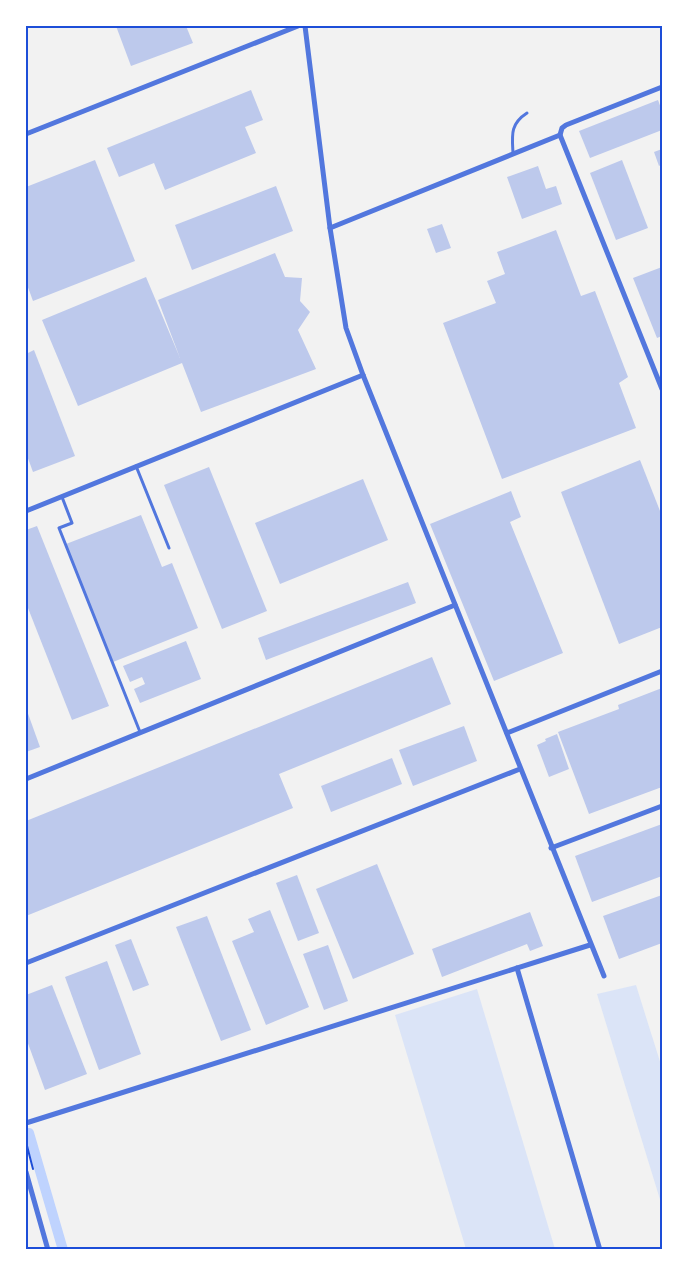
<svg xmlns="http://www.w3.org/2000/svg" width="688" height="1275" font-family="'Fira Sans',sans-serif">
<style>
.green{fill:#dbe4f7}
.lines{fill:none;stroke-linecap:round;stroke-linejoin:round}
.canal{stroke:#bfd3fe;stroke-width:10}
.building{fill:#bdc9ec}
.path{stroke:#1d4ed8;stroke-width:2}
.service{stroke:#5277de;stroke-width:3}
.minor{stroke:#5277de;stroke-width:5}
.neatline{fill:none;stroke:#1d4ed8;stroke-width:2}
</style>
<rect width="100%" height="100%" fill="#f2f2f2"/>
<g class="green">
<polygon points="636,985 662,1068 662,1206 597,994"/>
<polygon points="477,989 555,1249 466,1249 395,1015"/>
</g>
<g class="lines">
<polyline class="canal" points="29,1133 63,1250"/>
</g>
<g class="building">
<polygon points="116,26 186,26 193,43 131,66"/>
<polygon points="251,90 263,120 245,127 256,153 165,190 154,163 119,177 107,148"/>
<polygon points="658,100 662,111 662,130 590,158 579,131"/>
<polygon points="662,149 662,164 659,166 654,152"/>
<polygon points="95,160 135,261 33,301 26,282 26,187"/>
<polygon points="622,160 648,228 616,240 590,173"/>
<polygon points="538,166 546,189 556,186 562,204 522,219 507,177"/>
<polygon points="276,186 293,231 192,270 175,225"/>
<polygon points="442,224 451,248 436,253 427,229"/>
<polygon points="556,230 581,296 595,291 628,377 619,383 636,428 502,479 443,323 496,303 487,281 505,274 497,252"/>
<polygon points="275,253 285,277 302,278 300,301 310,312 298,330 316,369 201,412 182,363 78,406 42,320 146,277 180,358 158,300"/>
<polygon points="662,267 662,336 657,338 633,278"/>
<polygon points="34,350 75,456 33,472 26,453 26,354"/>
<polygon points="640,460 662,516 662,627 619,644 561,492"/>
<polygon points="209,467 267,611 222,629 164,485"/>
<polygon points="363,479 388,540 280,584 255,523"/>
<polygon points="511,491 521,517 510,522 563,653 494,681 430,524"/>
<polygon points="141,515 162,567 172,563 198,628 113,662 66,544"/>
<polygon points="37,526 109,706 72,720 26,603 26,530"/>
<polygon points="408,582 416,603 266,660 258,638"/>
<polygon points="186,641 201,679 140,703 134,689 145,684 142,677 130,682 123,666"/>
<polygon points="432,657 451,704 279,774 293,808 26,916 26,821"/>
<polygon points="662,688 662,787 589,814 558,732 619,709 618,705"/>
<polygon points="26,708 40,747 26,752"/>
<polygon points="464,726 477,761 413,786 399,750"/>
<polygon points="557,734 569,769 549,777 537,745 546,741 545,739"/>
<polygon points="392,758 402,784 331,812 321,786"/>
<polygon points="662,824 662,876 592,902 575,856"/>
<polygon points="377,864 414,954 353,979 316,889"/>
<polygon points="297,875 319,933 298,941 276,883"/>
<polygon points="662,895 662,943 619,959 603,916"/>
<polygon points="270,910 309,1007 266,1025 232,941 254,932 248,919"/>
<polygon points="530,912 543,946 530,951 527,944 442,977 432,949"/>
<polygon points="207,916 251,1030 221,1041 176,927"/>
<polygon points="131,939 149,985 133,991 115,945"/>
<polygon points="328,945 348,1001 324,1010 303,954"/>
<polygon points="107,961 141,1054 99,1070 65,977"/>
<polygon points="52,985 87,1074 45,1090 26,1038 26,995"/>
</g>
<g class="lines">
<polyline class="path" points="26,1142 33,1169"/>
<g class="service">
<path d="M513,153C512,135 510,124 527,113"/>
<polyline points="136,466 169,548"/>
<polyline points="62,497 72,523 59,528 140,732"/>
<polyline points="26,648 26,649"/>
</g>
<g class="minor">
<polyline points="305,26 330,228 346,328 363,375 604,976"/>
<polyline points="26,134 298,26"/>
<polyline points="560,135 562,128 566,125 662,87"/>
<polyline points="330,228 560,135 662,389"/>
<polyline points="26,511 363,375"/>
<polyline points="507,733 662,671"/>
<polyline points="26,779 455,605"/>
<polyline points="551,848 662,806"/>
<polyline points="26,963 520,769"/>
<polyline points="517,968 600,1250"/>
<polyline points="26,1123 590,945"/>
<polyline points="26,1172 48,1250"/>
</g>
</g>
<rect width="688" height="1275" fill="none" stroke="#ffffff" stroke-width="54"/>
<rect x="27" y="27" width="634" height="1221" class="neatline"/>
</svg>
